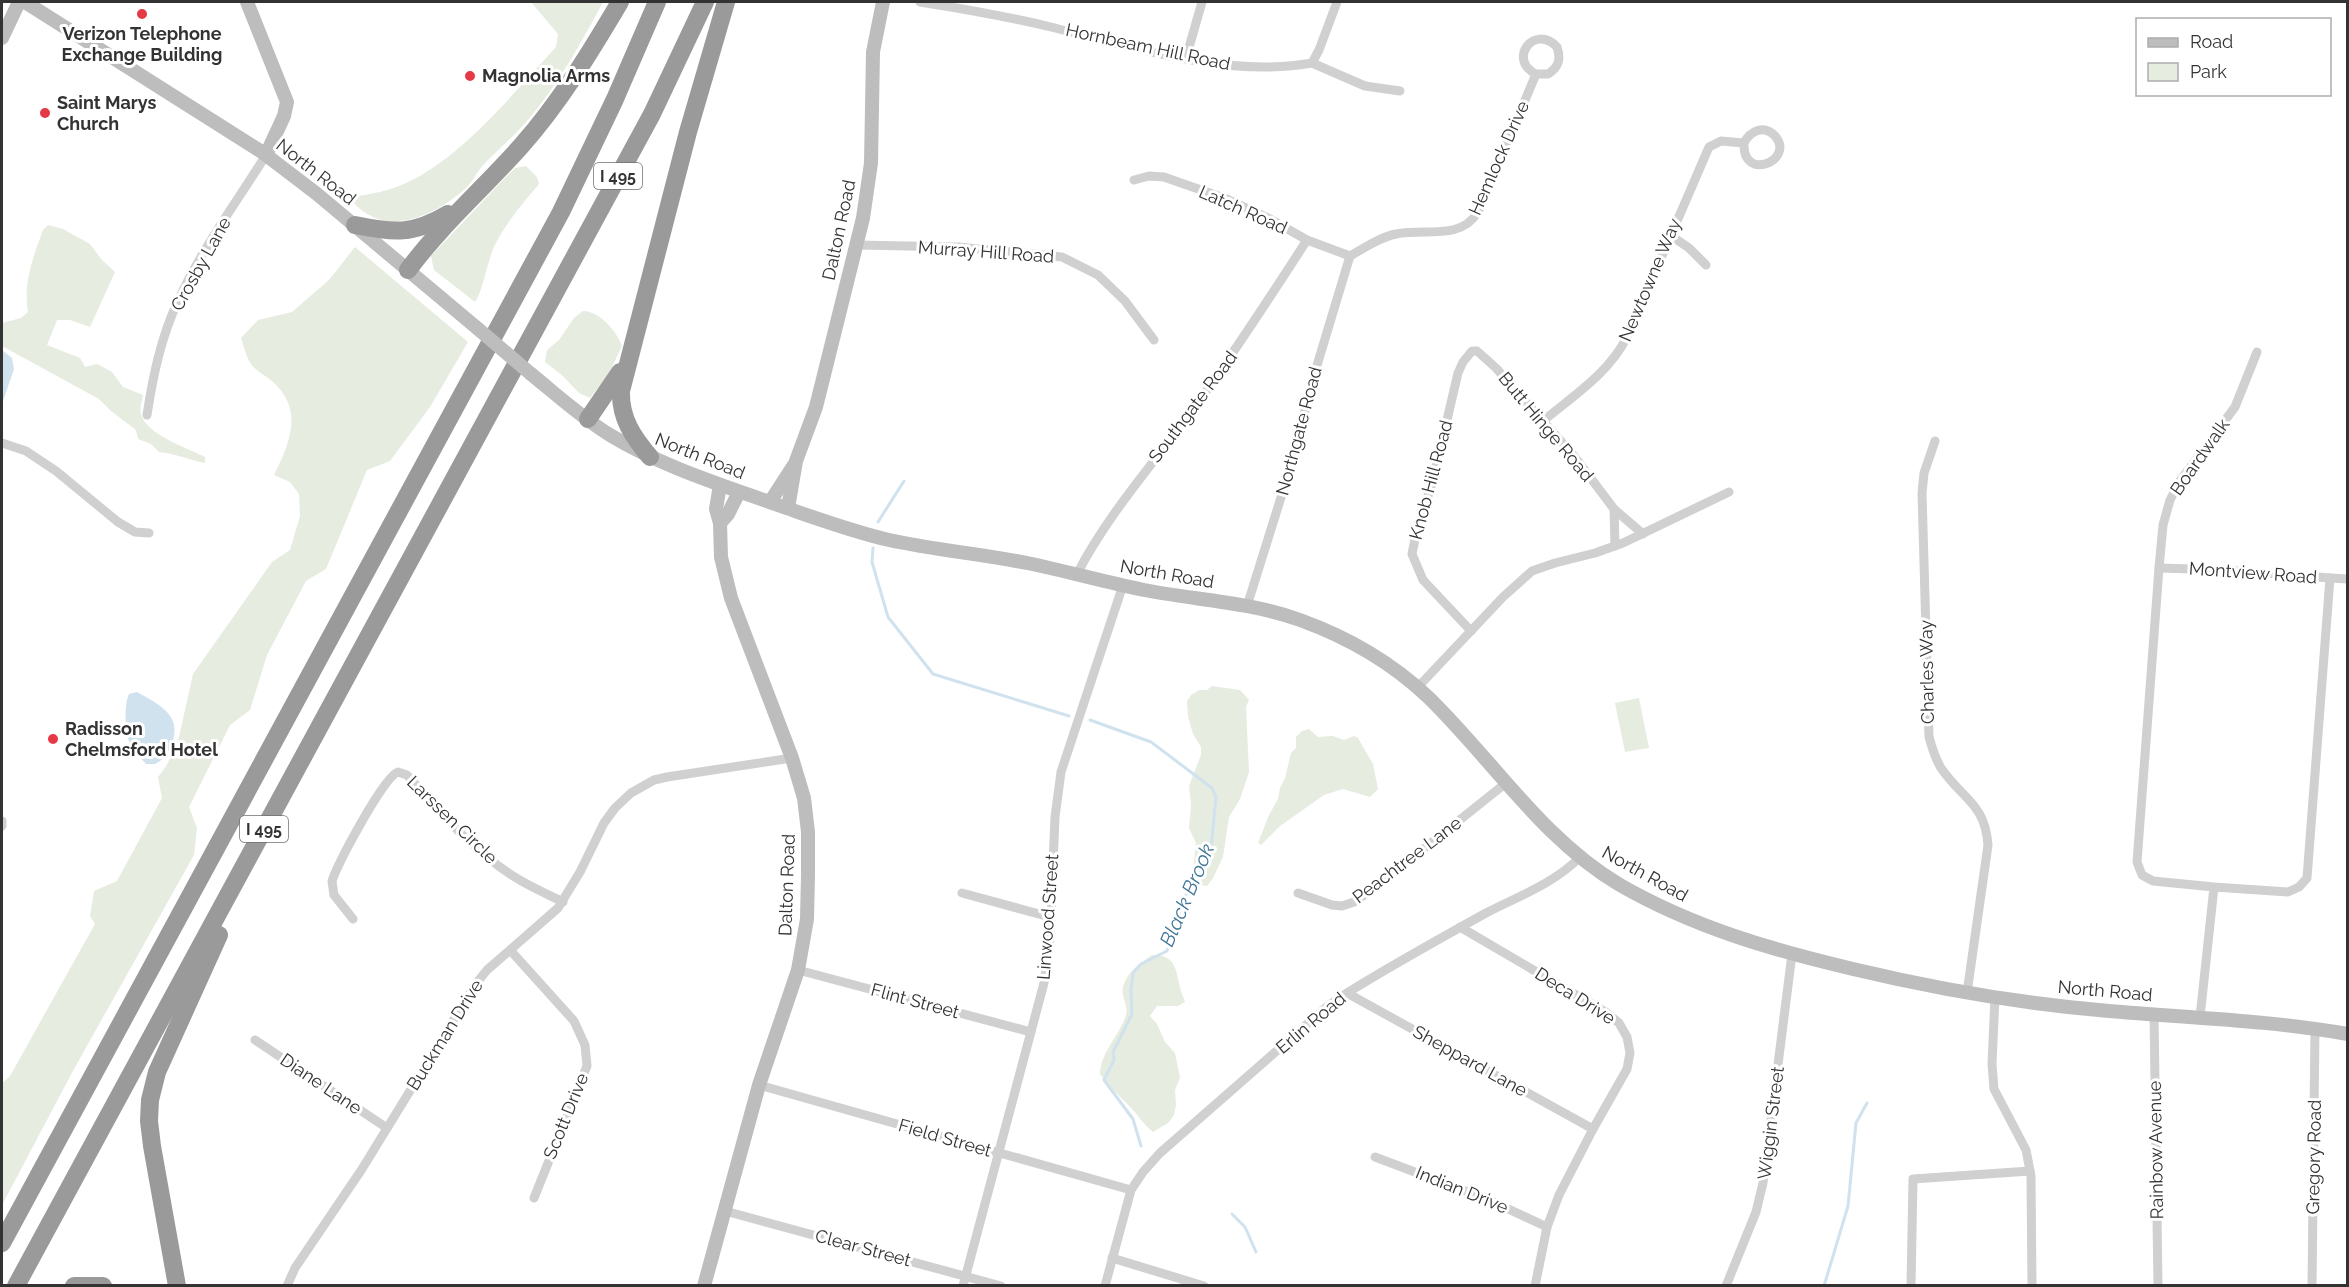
<svg xmlns="http://www.w3.org/2000/svg" width="2349" height="1287" font-family="Raleway,sans-serif">
<style>
.green{fill:#e6ecdf}
.water{fill:#cfe2ee}
.lines{fill:none;stroke-linecap:round;stroke-linejoin:round}
.stream{stroke:#cfe2ee;stroke-width:3}
.street{stroke:#d0d0d0;stroke-width:9}
.secondary{stroke:#bdbdbd;stroke-width:14}
.highway{stroke:#9a9a9a;stroke-width:18}
.secondary-bridge{stroke:#bdbdbd;stroke-width:14}
.poi-dot{fill:#e63946;stroke:#fff;stroke-width:2}
.labels{text-anchor:middle;stroke-width:6;stroke-linejoin:round;paint-order:stroke}
.shield{fill:#fff;stroke:#707070;stroke-width:1.5}
.shield-label{font-size:16px;font-weight:bold;fill:#333}
.poi-label{font-size:18px;font-weight:bold;fill:#333;stroke:#fff;text-anchor:start}
.street-label{font-size:18px;fill:#333;stroke:#fff}
.water-label{font-size:20px;font-style:italic;fill:#3f7597;stroke:#fff}
</style>
<rect width="100%" height="100%" fill="#fff"/>
<g class="green">
<path d="M531,2H603C581,43 558,85 527,121C514,136 499,149 485,163C477,171 474,180 466,188C435,216 385,239 353,202V197C371,194 389,191 406,183C463,157 514,92 556,47L558,34Z"/>
<path d="M526,166L537,177L539,184C522,204 504,225 493,249C487,264 482,293 475,302L434,270L431,256L502,181L515,168Z"/>
<path d="M48,225L63,229L90,244L101,259L115,272L90,327L70,320H57L47,345L80,358L85,367L97,364L112,372L123,387L143,395C142,401 139,409 141,414C146,435 188,448 205,457V463C189,460 174,453 159,452L151,444L138,439L136,430L111,411L99,399L2,346V323L21,318L28,312C23,282 33,258 43,230Z"/>
<path d="M355,247L468,342L430,407L390,461L367,470L326,569L306,581L267,655L250,710L230,725L189,807L197,828L194,855L74,1069L2,1205V1083L10,1076L95,924L90,916L94,891L117,881L162,798L158,777L167,765L179,737L193,674L272,562L290,550L300,516L299,494L290,482L274,475C290,443 304,410 273,382C267,376 256,371 251,364C246,357 244,346 241,338L258,320L292,312L329,280Z"/>
<path d="M583,311C599,311 617,331 622,346L608,375L590,398L579,393L563,376L545,362L547,350L559,340L574,318Z"/>
<polygon points="1212,686 1240,690 1249,700 1246,707 1249,772 1240,799 1229,817 1223,857 1213,878 1207,886 1200,885 1193,872 1196,843 1189,828 1191,805 1189,786 1201,755 1201,747 1193,734 1188,716 1187,701 1191,695 1199,690 1207,690"/>
<polygon points="1639,698 1649,748 1625,752 1615,703"/>
<polygon points="1309,729 1318,737 1333,736 1344,740 1354,736 1358,738 1373,764 1378,789 1370,797 1343,789 1324,795 1280,826 1261,845 1258,843 1269,815 1278,799 1280,788 1285,778 1291,753 1296,748 1296,737 1302,731"/>
<path d="M1152,955C1173,954 1176,967 1179,983C1180,990 1183,996 1185,1002L1178,1006H1157L1150,1016L1157,1024L1165,1042L1175,1053L1180,1078L1175,1090L1176,1105L1174,1115L1168,1123L1153,1132C1144,1125 1140,1118 1133,1110C1122,1098 1110,1088 1100,1074C1100,1053 1120,1035 1126,1015C1129,1004 1119,996 1124,984C1129,970 1141,963 1152,955Z"/>
</g>
<g class="water">
<polygon points="2,350 12,358 14,369 2,404"/>
<path d="M137,692C158,704 183,715 172,743C168,753 165,759 155,764H146C140,757 132,750 129,741C125,728 124,705 129,694Z"/>
</g>
<g class="lines">
<g class="stream">
<polyline points="878,522 904,481"/>
<polyline points="873,548 872,562 888,617 933,674 1069,716"/>
<polyline points="1090,720 1151,742 1212,788 1216,797 1211,848 1187,892 1167,951 1141,964 1133,973 1131,990 1132,1014 1113,1052 1114,1060 1104,1080 1133,1119 1141,1146"/>
<polyline points="1232,1214 1245,1227 1256,1252"/>
<polyline points="1824,1286 1848,1206 1856,1123 1867,1103"/>
</g>
<g class="street">
<path d="M920,2C965,9 1010,17 1055,28C1136,48 1228,78 1312,63L1319,50L1337,2"/>
<polyline points="1186,58 1202,2"/>
<polyline points="1312,63 1365,86 1400,91"/>
<polyline points="1134,180 1149,176 1164,177 1181,183 1227,199 1268,218 1307,240 1350,256"/>
<polyline points="1670,235 1689,248 1706,265"/>
<polyline points="857,245 958,247 1062,257 1098,275 1125,301 1154,340"/>
<path d="M1350,256C1364,248 1380,237 1396,234C1425,228 1460,241 1478,212L1536,74H1548C1559,67 1561,59 1557,47C1534,23 1507,60 1536,74"/>
<path d="M147,415C153,376 161,337 178,301C201,250 236,203 266,155"/>
<path d="M1543,421C1573,396 1609,373 1627,337L1709,147L1721,141L1744,143C1742,183 1796,160 1775,136C1764,124 1750,131 1744,143"/>
<path d="M1935,441L1924,473L1922,493L1929,737C1932,748 1935,758 1941,768C1962,799 1985,803 1988,845L1967,993"/>
<polyline points="2,443 26,451 56,471 118,522 135,532 149,533"/>
<polyline points="1614,509 1615,546"/>
<polyline points="2159,568 2163,525 2170,500 2180,481 2235,407 2257,352"/>
<path d="M1077,574C1107,516 1151,466 1190,414C1231,357 1269,299 1307,240"/>
<polyline points="2330,578 2348,579"/>
<polyline points="1247,606 1288,475 1315,372 1350,256"/>
<polyline points="1471,631 1423,580 1412,554 1417,529 1432,484 1458,373 1463,362 1472,351 1477,351 1496,368 1574,456 1614,509 1643,534"/>
<polyline points="1417,688 1503,597 1532,571 1555,563 1595,553 1623,543 1729,492"/>
<polyline points="2,821 2,826"/>
<polyline points="962,893 1050,917"/>
<polyline points="1298,893 1332,905 1342,906 1354,902 1377,886 1506,783"/>
<path d="M353,919L334,895L332,881C338,863 384,776 398,772L407,775C439,810 470,848 510,874C526,885 545,893 563,902"/>
<polyline points="1460,927 1607,1013 1619,1023 1627,1037 1630,1053 1627,1069 1593,1129 1559,1195 1547,1227 1535,1286"/>
<polyline points="511,951 574,1021 585,1045 587,1066 534,1198"/>
<polyline points="798,970 1031,1032"/>
<polyline points="1347,993 1593,1129"/>
<polyline points="1995,997 1992,1064 1994,1089 2026,1150 2031,1176 2032,1286"/>
<polyline points="2154,1014 2158,1286"/>
<polyline points="2200,1017 2214,887 2153,881 2142,875 2137,862 2159,568 2226,570 2330,578 2307,878 2299,887 2288,892 2214,887"/>
<polyline points="255,1040 387,1128"/>
<polyline points="759,1085 1131,1190"/>
<polyline points="1375,1157 1489,1200 1547,1227"/>
<polyline points="725,1211 1001,1286"/>
<polyline points="1112,1258 1204,1286"/>
<polyline points="287,1286 295,1268 362,1169 475,985 487,970 558,908 580,872 604,823 615,808 631,793 654,780 667,777 792,758"/>
<polyline points="963,1286 1044,983 1050,938 1055,817 1061,772 1123,585"/>
<path d="M1105,1286L1131,1190L1143,1172L1160,1153L1329,1005L1347,993C1392,965 1439,939 1486,913C1517,897 1555,883 1580,857"/>
<polyline points="1726,1286 1756,1212 1763,1183 1792,954"/>
<polyline points="1911,1286 1913,1179 2030,1171"/>
<polyline points="2312,1286 2315,1028"/>
</g>
<g class="secondary">
<polyline points="25,2 262,152 317,194 477,328"/>
<polyline points="247,2 287,102 284,116 266,155"/>
<polyline points="2,38 19,2"/>
<path d="M531,374C557,395 582,418 610,435C661,466 719,484 775,504C813,517 850,531 889,540C935,550 982,554 1027,563C1066,571 1105,582 1144,590C1196,600 1250,602 1300,620C1347,637 1392,663 1428,697C1492,759 1542,839 1620,885C1693,927 1772,950 1853,969C1937,989 2023,1004 2109,1011C2189,1018 2268,1020 2348,1034"/>
<polyline points="770,502 794,465"/>
<polyline points="788,508 796,461 816,407 863,218 871,163 873,52 883,2"/>
<polyline points="720,523 728,514 739,492"/>
<polyline points="704,1286 759,1085 798,970 807,919 808,875 808,832 804,798 792,758 731,598 721,557 720,523 716,509 720,485"/>
</g>
<g class="highway">
<path d="M355,225C394,233 413,235 448,214"/>
<path d="M408,270C443,223 484,188 522,145C560,102 591,51 620,2"/>
<polyline points="588,419 620,372"/>
<path d="M650,457C633,437 620,418 621,391L688,132L726,2"/>
<polyline points="2,1243 561,212 615,99 657,2"/>
<polyline points="16,1286 652,114 705,2"/>
<polyline points="74,1286 103,1286"/>
<polyline points="177,1286 152,1146 149,1121 150,1100 157,1072 219,935"/>
</g>
<polyline class="secondary-bridge" points="477,328 531,374"/>
</g>
<g class="poi-dot">
<circle cx="142" cy="14" r="6"/>
<circle cx="470" cy="76" r="6"/>
<circle cx="45" cy="113" r="6"/>
<circle cx="53" cy="739" r="6"/>
</g>
<g class="labels">
<g class="shield">
<rect x="594" y="163" width="48" height="26" rx="4.5"/>
<rect x="240" y="816" width="48" height="26" rx="4.5"/>
</g>
<g class="shield-label">
<text x="618" y="182">I 495</text>
<text x="264" y="835">I 495</text>
</g>
<g class="poi-label">
<text x="142" y="40" text-anchor="middle">Verizon Telephone<tspan x="142" dy="21">Exchange Building</tspan></text>
<text x="482" y="82">Magnolia Arms</text>
<text x="57" y="109">Saint Marys<tspan x="57" dy="21">Church</tspan></text>
<text x="65" y="735">Radisson<tspan x="65" dy="21">Chelmsford Hotel</tspan></text>
</g>
<g class="street-label">
<text transform="translate(1148 47) rotate(12)" y="6">Hornbeam Hill Road</text>
<text transform="translate(1499 158) rotate(-66)" y="6">Hemlock Drive</text>
<text transform="translate(316 172) rotate(38)" y="6">North Road</text>
<text transform="translate(1243 210) rotate(24)" y="6">Latch Road</text>
<text transform="translate(839 230) rotate(-78)" y="6">Dalton Road</text>
<text transform="translate(986 252) rotate(4)" y="6">Murray Hill Road</text>
<text transform="translate(201 264) rotate(-61)" y="6">Crosby Lane</text>
<text transform="translate(1650 280) rotate(-67)" y="6">Newtowne Way</text>
<text transform="translate(1193 407) rotate(-53)" y="6">Southgate Road</text>
<text transform="translate(1546 427) rotate(50)" y="6">Butt Hinge Road</text>
<text transform="translate(1299 431) rotate(-75)" y="6">Northgate Road</text>
<text transform="translate(700 456) rotate(22)" y="6">North Road</text>
<text transform="translate(2200 457) rotate(-55)" y="6">Boardwalk</text>
<text transform="translate(1431 480) rotate(-75)" y="6">Knob Hill Road</text>
<text transform="translate(2253 573) rotate(4)" y="6">Montview Road</text>
<text transform="translate(1167 574) rotate(10)" y="6">North Road</text>
<text transform="translate(1927 672) rotate(-91)" y="6">Charles Way</text>
<text transform="translate(452 820) rotate(44)" y="6">Larssen Circle</text>
<text transform="translate(1407 860) rotate(-37)" y="6">Peachtree Lane</text>
<text transform="translate(1645 874) rotate(29)" y="6">North Road</text>
<text transform="translate(787 885) rotate(-88)" y="6">Dalton Road</text>
<text transform="translate(1048 917) rotate(-86)" y="6">Linwood Street</text>
<text transform="translate(2105 991) rotate(5)" y="6">North Road</text>
<text transform="translate(1575 996) rotate(32)" y="6">Deca Drive</text>
<text transform="translate(915 1001) rotate(15)" y="6">Flint Street</text>
<text transform="translate(1311 1023) rotate(-40)" y="6">Erlin Road</text>
<text transform="translate(445 1035) rotate(-58)" y="6">Buckman Drive</text>
<text transform="translate(1470 1061) rotate(29)" y="6">Sheppard Lane</text>
<text transform="translate(321 1084) rotate(34)" y="6">Diane Lane</text>
<text transform="translate(566 1116) rotate(-68)" y="6">Scott Drive</text>
<text transform="translate(1771 1123) rotate(-83)" y="6">Wiggin Street</text>
<text transform="translate(945 1138) rotate(16)" y="6">Field Street</text>
<text transform="translate(2156 1150) rotate(-91)" y="6">Rainbow Avenue</text>
<text transform="translate(2314 1157) rotate(-89)" y="6">Gregory Road</text>
<text transform="translate(1462 1190) rotate(22)" y="6">Indian Drive</text>
<text transform="translate(863 1248) rotate(15)" y="6">Clear Street</text>
</g>
<g class="water-label">
<text transform="translate(1187 895) rotate(-67)" y="7">Black Brook</text>
</g>
</g>
<rect width="2349" height="1287" fill="none" stroke="#333333" stroke-width="6"/>
<rect x="2136" y="18" width="195" height="78" fill="#ffffff" stroke="#adadad" stroke-width="1.5"/>
<rect x="2148" y="38" width="30" height="9" fill="#bdbdbd" stroke="#adadad" stroke-width="1.5"/>
<text x="2190" y="48" font-size="18" fill="#333333">Road</text>
<rect x="2148" y="63" width="30" height="18" fill="#e6ecdf" stroke="#adadad" stroke-width="1.5"/>
<text x="2190" y="78" font-size="18" fill="#333333">Park</text>
</svg>
